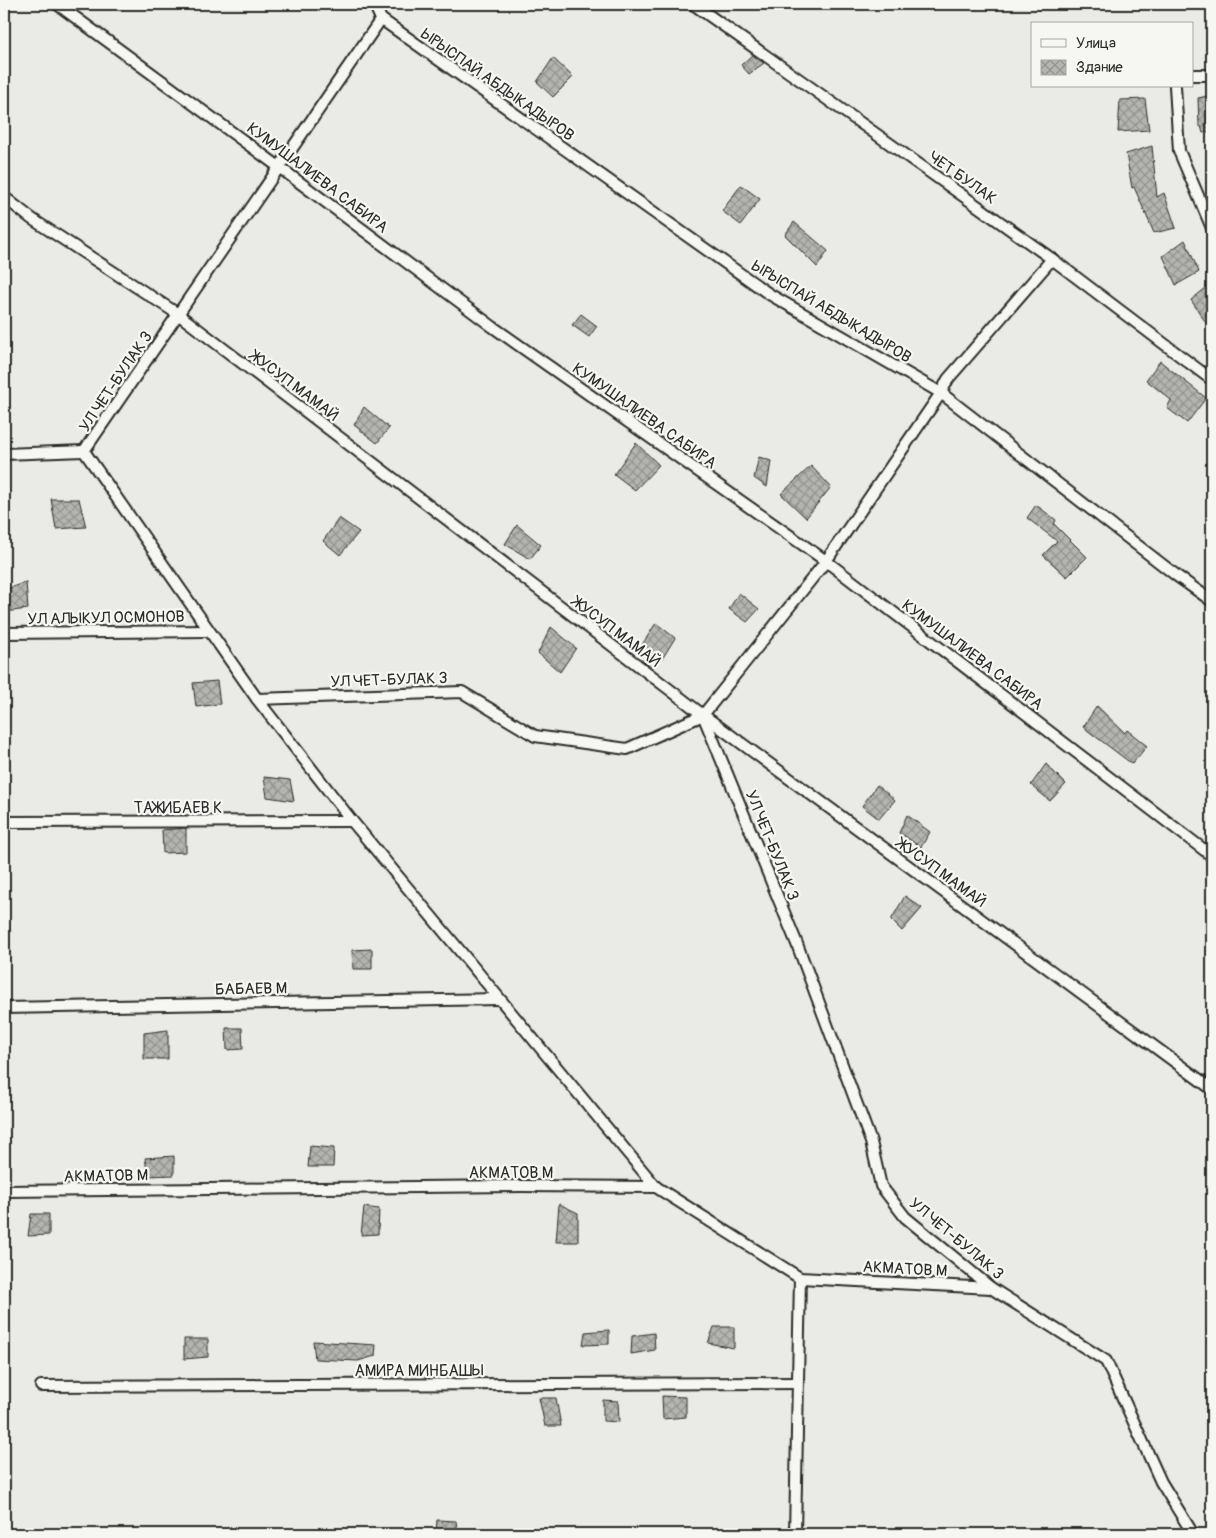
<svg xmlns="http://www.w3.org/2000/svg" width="1216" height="1538" font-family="Pangolin,sans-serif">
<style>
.building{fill:url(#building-cross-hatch);stroke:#2b2b2b}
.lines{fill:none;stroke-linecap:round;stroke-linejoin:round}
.minor-casing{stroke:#2b2b2b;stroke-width:14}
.minor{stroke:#f6f6f2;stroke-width:10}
.labels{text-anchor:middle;stroke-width:4.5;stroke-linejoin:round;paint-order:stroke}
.street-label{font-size:16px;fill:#2b2b2b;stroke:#f6f6f2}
</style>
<defs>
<pattern id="building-cross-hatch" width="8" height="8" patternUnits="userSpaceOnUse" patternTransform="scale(1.25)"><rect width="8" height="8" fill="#b4b4b1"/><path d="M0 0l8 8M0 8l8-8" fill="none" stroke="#939390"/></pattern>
</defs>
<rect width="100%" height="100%" fill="#eaeae6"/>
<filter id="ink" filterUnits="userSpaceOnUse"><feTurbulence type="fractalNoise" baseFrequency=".02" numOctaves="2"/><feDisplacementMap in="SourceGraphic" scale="10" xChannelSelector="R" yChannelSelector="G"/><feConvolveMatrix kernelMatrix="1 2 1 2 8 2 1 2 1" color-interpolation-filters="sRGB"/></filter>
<g filter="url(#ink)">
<g class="building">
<polygon points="752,55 764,63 749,74 741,65"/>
<polygon points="553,58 573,77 553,97 537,82"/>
<polygon points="1212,95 1212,131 1203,133 1201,126 1199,126 1198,98"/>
<polygon points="1145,99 1149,130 1118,132 1120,100"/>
<polygon points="1152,146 1157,197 1164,193 1176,228 1154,233 1134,187 1132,188 1126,154"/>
<polygon points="741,185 760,199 741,225 722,211"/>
<polygon points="794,222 828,251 817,267 785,235"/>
<polygon points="1185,240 1199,272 1176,285 1163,256"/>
<polygon points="1212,283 1212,332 1191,300"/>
<polygon points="581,314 597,326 589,337 572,325"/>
<polygon points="1160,361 1206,398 1187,423 1167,408 1171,400 1146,380"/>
<polygon points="364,407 389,428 377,443 354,425"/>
<polygon points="636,443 659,465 635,490 614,474"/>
<polygon points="759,457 771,461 767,487 754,478"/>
<polygon points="811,466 831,487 806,518 781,494"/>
<polygon points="51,499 79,499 86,527 56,529"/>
<polygon points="1036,505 1056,520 1054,524 1087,557 1067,577 1043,555 1057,541 1027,518"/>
<polygon points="339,518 359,532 340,555 323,541"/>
<polygon points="517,525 541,545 530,559 505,544"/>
<polygon points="26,582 28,609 4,612 4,590"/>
<polygon points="739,593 759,609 747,622 729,609"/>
<polygon points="656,623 675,638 662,659 642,645"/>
<polygon points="551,627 576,648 560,672 538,653"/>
<polygon points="217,681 220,704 196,707 193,683"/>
<polygon points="1097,706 1125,733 1127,730 1147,746 1132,764 1083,727"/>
<polygon points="1046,764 1066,784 1050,801 1031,785"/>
<polygon points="264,777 290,780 294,801 267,797"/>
<polygon points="877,785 895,800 879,819 862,806"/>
<polygon points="907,815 930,832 921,847 899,833"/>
<polygon points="186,828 186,852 163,853 162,830"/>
<polygon points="905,896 922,908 902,931 891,920"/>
<polygon points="372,949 372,969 353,969 352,950"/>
<polygon points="226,1028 242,1028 243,1049 227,1050"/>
<polygon points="168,1030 168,1059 144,1059 144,1033"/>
<polygon points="310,1146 334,1148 333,1167 308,1167"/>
<polygon points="174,1156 174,1175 148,1176 145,1158"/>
<polygon points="559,1204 578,1213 578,1242 556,1242"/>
<polygon points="364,1207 379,1209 378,1234 361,1235"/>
<polygon points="31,1214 49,1214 49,1235 28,1236"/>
<polygon points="714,1327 734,1327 734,1348 708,1343"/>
<polygon points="609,1330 609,1344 583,1345 585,1332"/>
<polygon points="654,1333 655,1350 631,1354 632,1336"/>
<polygon points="184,1339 208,1339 208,1357 184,1359"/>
<polygon points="313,1341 376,1345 375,1356 358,1361 315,1359"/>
<polygon points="662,1396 686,1397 686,1417 663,1419"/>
<polygon points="539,1398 556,1398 561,1426 545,1426"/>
<polygon points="603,1400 618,1401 619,1422 603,1421"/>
<polygon points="437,1520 456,1521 458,1534 436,1534"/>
</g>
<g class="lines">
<defs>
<g id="minor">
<polyline points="57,4 279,167 493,327 826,561 1212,856"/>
<polyline points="374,4 381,19 769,294 941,393 1177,576 1212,601"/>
<polyline points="693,4 1052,259 1212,380"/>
<polyline points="381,19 84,451 257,699 462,692 535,736 627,749 703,715 797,944 871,1142 881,1186 905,1217 991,1288 1106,1361 1161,1482 1193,1534"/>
<polyline points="1192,75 1212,75"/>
<polyline points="1175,86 1179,151 1212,228"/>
<polyline points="4,197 32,219 178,314 703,715 1212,1089"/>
<polyline points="4,454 84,451"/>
<polyline points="4,633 209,631"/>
<polyline points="257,699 352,821 656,1187"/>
<polyline points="703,715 826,561 941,393 948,379 1052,259"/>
<polyline points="4,822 352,821"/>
<polyline points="4,1008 499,999"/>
<polyline points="4,1191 521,1186 656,1187 800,1278 991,1288"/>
<polyline points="41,1386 798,1383"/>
<polyline points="795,1534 800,1278"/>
</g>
</defs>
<use href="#minor" class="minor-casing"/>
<use href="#minor" class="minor"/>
</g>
</g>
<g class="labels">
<g class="street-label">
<text transform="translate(498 84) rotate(35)" y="6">ЫРЫСПАЙ АБДЫКАДЫРОВ</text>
<text transform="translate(318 177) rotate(37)" y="6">КУМУШАЛИЕВА САБИРА</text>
<text transform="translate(963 177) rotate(35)" y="6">ЧЕТ БУЛАК</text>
<text transform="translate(832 311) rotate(31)" y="6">ЫРЫСПАЙ АБДЫКАДЫРОВ</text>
<text transform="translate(115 381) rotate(-56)" y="6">УЛ ЧЕТ-БУЛАК 3</text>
<text transform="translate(295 385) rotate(37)" y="6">ЖУСУП МАМАЙ</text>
<text transform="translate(645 415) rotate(35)" y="6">КУМУШАЛИЕВА САБИРА</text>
<text transform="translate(106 617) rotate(-1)" y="6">УЛ АЛЫКУЛ ОСМОНОВ</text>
<text transform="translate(617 631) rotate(37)" y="6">ЖУСУП МАМАЙ</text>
<text transform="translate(973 654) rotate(37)" y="6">КУМУШАЛИЕВА САБИРА</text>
<text transform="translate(389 679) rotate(-2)" y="6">УЛ ЧЕТ-БУЛАК 3</text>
<text x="178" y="813">ТАЖИБАЕВ К</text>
<text transform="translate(773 845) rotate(68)" y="6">УЛ ЧЕТ-БУЛАК 3</text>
<text transform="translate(942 872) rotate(36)" y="6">ЖУСУП МАМАЙ</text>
<text transform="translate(251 988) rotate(-1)" y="6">БАБАЕВ М</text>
<text x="511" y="1178">АКМАТОВ М</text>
<text transform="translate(106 1175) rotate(-1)" y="6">АКМАТОВ М</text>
<text transform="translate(957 1238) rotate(40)" y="6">УЛ ЧЕТ-БУЛАК 3</text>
<text transform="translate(905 1268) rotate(3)" y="6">АКМАТОВ М</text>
<text x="419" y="1376">АМИРА МИНБАШЫ</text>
</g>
</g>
<rect width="1216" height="1538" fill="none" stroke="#f6f6f2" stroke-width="20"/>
<rect x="10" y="10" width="1196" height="1518" fill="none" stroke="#2b2b2b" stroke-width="2" filter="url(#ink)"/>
<rect x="1031" y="22" width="162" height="65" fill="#f6f6f2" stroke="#a5a5a2"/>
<rect x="1041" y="39" width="25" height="8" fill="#f6f6f2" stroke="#a5a5a2"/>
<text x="1076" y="48" font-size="15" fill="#2b2b2b">Улица</text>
<rect x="1041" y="60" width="25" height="15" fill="url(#building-cross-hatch)" stroke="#a5a5a2"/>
<text x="1076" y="72" font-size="15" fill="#2b2b2b">Здание</text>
</svg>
